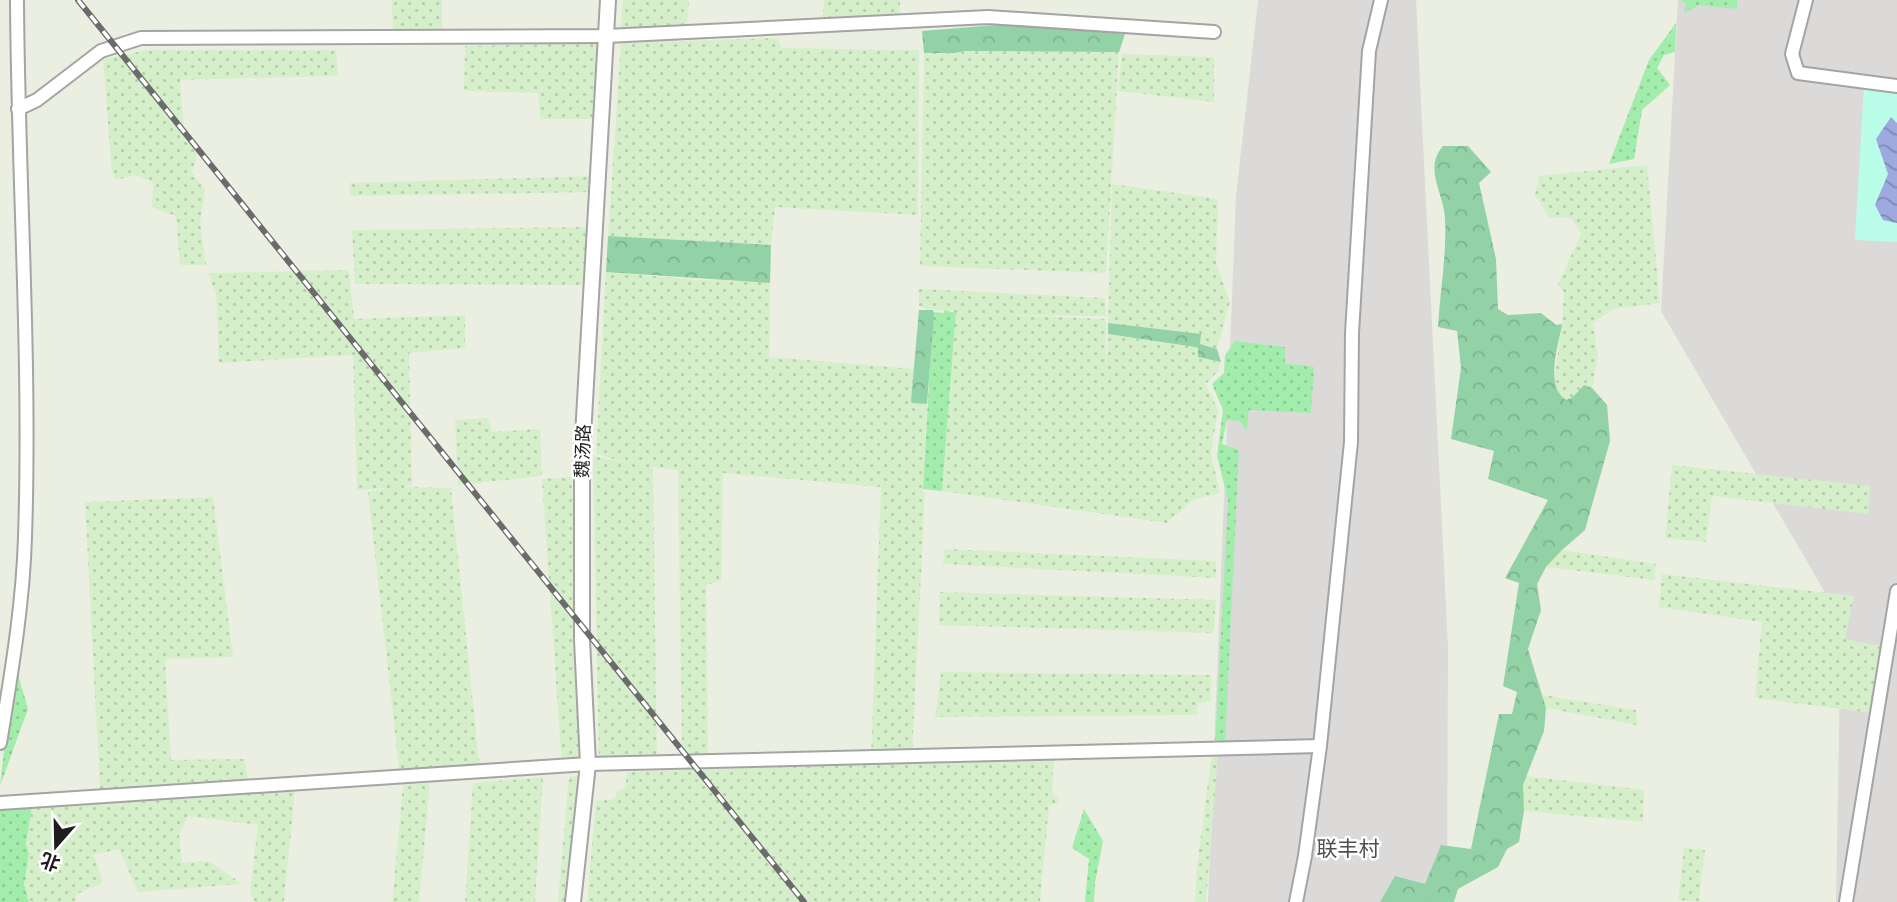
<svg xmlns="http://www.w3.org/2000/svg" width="1897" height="902" font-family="'Work Sans','Noto Sans SC',sans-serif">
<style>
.residential{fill:#dbdad9}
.farmland{fill:url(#farmland-dots)}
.grass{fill:url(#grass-dots)}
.forest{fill:url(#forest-crowns)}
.park{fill:#bafde8}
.water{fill:url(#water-waves)}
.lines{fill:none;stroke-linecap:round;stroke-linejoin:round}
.minor-casing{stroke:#a4a4a4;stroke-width:16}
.tertiary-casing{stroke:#a4a4a4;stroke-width:18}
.minor{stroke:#fff;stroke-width:12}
.tertiary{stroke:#fff;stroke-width:14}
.rail-casing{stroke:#6b6b6b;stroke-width:6}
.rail{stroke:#fff;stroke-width:3.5;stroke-dasharray:10;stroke-linecap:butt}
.labels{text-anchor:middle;stroke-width:5;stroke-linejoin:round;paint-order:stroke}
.street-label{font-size:18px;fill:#1d1d1d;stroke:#fff}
.quarter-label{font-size:21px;fill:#505050;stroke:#fff}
</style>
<defs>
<pattern id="farmland-dots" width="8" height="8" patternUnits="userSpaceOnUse" patternTransform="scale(1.75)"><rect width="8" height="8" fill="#d6efcb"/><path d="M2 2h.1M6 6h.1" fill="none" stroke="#b7ccae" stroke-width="1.8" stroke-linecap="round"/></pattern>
<pattern id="grass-dots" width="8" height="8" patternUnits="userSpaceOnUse" patternTransform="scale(1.75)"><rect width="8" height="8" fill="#a3edac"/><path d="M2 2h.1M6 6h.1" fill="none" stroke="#8ccb94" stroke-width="1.8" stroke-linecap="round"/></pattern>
<pattern id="forest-crowns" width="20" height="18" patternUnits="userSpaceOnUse" patternTransform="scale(1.75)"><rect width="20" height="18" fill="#93d1a7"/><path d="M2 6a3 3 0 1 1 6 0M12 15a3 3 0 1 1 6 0" fill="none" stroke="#7eb38f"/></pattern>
<pattern id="water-waves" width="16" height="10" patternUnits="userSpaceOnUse" patternTransform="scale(1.75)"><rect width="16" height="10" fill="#9ea9e0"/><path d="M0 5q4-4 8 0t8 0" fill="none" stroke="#8089b5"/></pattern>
</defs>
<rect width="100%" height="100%" fill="#ebefe1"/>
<g class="residential">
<polygon points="1258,0 1416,0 1448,647 1447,902 1208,902 1236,196"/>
<polygon points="1678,0 1897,0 1897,902 1836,902 1841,620 1661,311"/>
</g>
<g class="farmland">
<polygon points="392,0 442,0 442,40 393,42"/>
<polygon points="623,0 689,0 686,37 620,37"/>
<polygon points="824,0 900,0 899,27 822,31"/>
<polygon points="778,38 781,48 919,50 918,215 775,207 771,245 608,236 621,43"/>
<polygon points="599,43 595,119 540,119 538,93 464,91 465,46"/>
<polygon points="148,50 336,50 338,76 180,80 185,141 199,147 192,172 205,190 200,222 206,265 180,265 176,216 152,207 153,182 134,175 116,180 112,173 103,59"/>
<polygon points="965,51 1119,52 1106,273 920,266 924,53 955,53"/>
<polygon points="1122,54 1214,57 1214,102 1118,91"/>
<polygon points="1647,165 1660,303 1614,309 1593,323 1598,356 1592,388 1584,385 1573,397 1566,400 1561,397 1554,380 1562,324 1564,292 1558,284 1581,234 1571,218 1549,218 1535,195 1539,176"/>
<polygon points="592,176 592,192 350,196 349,183"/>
<polygon points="1112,184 1218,199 1216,263 1230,302 1217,349 1200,345 1200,334 1108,323"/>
<polygon points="589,227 586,285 355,284 352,230"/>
<polygon points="349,270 354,319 465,315 465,348 409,353 412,485 404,487 451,488 480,772 400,776 368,492 389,488 357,490 353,355 219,363 216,295 208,273"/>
<polygon points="606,272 698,280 768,281 770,283 769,357 914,369 911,401 912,403 927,404 923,489 921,491 925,493 912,756 871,758 881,487 723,473 721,581 706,585 708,762 682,765 678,470 653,467 657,764 599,768 593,456 628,463 596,454"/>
<polygon points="919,289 1105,298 1106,316 1008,315 1106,319 1106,366 1108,334 1195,347 1198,348 1198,357 1221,362 1218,371 1206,384 1218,410 1211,454 1220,493 1193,500 1167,523 942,491 956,313 952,311 926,309 919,306"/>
<polygon points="488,418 492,432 540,429 542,476 458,485 455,420"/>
<polygon points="1672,465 1870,486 1868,514 1712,496 1706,542 1665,538"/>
<polygon points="572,477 582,765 562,766 542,479"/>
<polygon points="213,497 233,657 165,659 171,760 244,759 249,783 100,792 85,502"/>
<polygon points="945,549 1216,561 1216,578 943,564"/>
<polygon points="1562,550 1656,564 1654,580 1546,567"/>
<polygon points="1662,574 1854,596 1845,639 1881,646 1871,713 1755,698 1762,622 1659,607"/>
<polygon points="940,592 1216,600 1213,633 939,625"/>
<polygon points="941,672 1211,675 1211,701 1198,703 1197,715 935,717"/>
<polygon points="1543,695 1636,710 1637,725 1546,708"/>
<polygon points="1212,753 1218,753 1206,902 1195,902 1197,865"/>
<polygon points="1054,758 1052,791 1060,802 1049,806 1040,902 587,902 596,801 615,799 617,790 625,789 627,772"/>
<polygon points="579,775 569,902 558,902 569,777"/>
<polygon points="1526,776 1644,790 1643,822 1524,811 1523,785"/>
<polygon points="543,777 535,902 465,902 473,783"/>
<polygon points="430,783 419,902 392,902 403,785"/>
<polygon points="295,790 284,902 254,902 250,893 258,825 188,816 179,834 182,863 209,861 242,884 138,892 119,849 94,855 103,883 75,895 76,902 29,902 24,884 29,854 26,844 32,806"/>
<polygon points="1684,848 1705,850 1699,900 1706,902 1678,900"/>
</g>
<g class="grass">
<polygon points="1680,0 1737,0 1737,9 1699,5 1684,13 1686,3"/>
<polygon points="1676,23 1675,52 1664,55 1657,68 1670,85 1642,110 1634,159 1609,164 1649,60"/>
<polygon points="944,310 956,313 942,491 923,489 933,312 944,313"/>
<polygon points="1235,341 1285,347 1285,363 1314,367 1311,413 1249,410 1247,431 1240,421 1227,420 1222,444 1239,450 1225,745 1215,747 1228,500 1217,456 1223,410 1212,384 1224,373 1225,355"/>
<polygon points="13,671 18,674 28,709 0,786"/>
<polygon points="32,806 26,844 29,854 24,884 29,902 0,902 0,810"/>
<polygon points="1084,809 1103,841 1095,883 1094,902 1085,902 1089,859 1072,848"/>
</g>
<g class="forest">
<polygon points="1020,23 1127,28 1119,52 965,51 955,53 924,53 922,31"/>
<path d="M1443,146H1468L1491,172L1479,183L1496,259L1498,309L1508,315L1541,313L1556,325L1562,324C1559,344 1544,386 1566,400L1573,397L1584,385L1592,388L1607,405L1610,441L1585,530L1562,550L1546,567L1537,584L1541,610L1528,649L1546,708L1544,731L1523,785L1524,811L1519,842L1507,849L1498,867L1458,889L1454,902H1380L1395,876L1425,884L1441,845L1471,849L1499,714H1512L1517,692L1503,686L1519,583L1505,578L1548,500L1488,479L1494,451L1451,439L1461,368L1457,331L1438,327C1440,291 1447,254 1445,218C1444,193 1423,169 1443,146Z"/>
<polygon points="608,236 771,245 770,283 606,272"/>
<polygon points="919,310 933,310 934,315 927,404 912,403 911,401"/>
<polygon points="1108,323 1201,334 1200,344 1217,349 1221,362 1198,357 1198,348 1195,347 1108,334"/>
</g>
<polygon class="park" points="1864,84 1897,86 1897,242 1855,240"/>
<polygon class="water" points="1891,117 1897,123 1897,223 1883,220 1875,205 1888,174 1876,139"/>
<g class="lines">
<defs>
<g id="minor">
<polyline points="1806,0 1792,54 1798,73 1897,86"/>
<polyline points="18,109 37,100 101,51 141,38 606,36 988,17 1214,32"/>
<path d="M0,743C11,675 23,606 25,537C31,358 18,179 17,0"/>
<polyline points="0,803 588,764 1320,746"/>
<polyline points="1296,902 1305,856 1320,746 1351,442 1352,333 1369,51 1381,0"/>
<polyline points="1846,902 1897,591"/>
</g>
<polyline id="tertiary" points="573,902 588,764 582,640 582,453 608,0"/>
</defs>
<use href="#minor" class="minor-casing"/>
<use href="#tertiary" class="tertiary-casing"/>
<use href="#minor" class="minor"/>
<use href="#tertiary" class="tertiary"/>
<defs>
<polyline id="rail" points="78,0 804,902"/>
</defs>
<use href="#rail" class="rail-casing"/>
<use href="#rail" class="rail"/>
</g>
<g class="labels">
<g class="street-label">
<text transform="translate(583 451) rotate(-88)" y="6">魏汤路</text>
</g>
<g class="quarter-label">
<text x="1348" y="856">联丰村</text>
</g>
</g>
<g transform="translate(56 846) rotate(200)" stroke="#ffffff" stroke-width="5" paint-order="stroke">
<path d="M0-5L12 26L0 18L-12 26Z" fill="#1d1d1d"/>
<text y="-10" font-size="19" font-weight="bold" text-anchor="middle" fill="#1d1d1d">北</text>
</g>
</svg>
